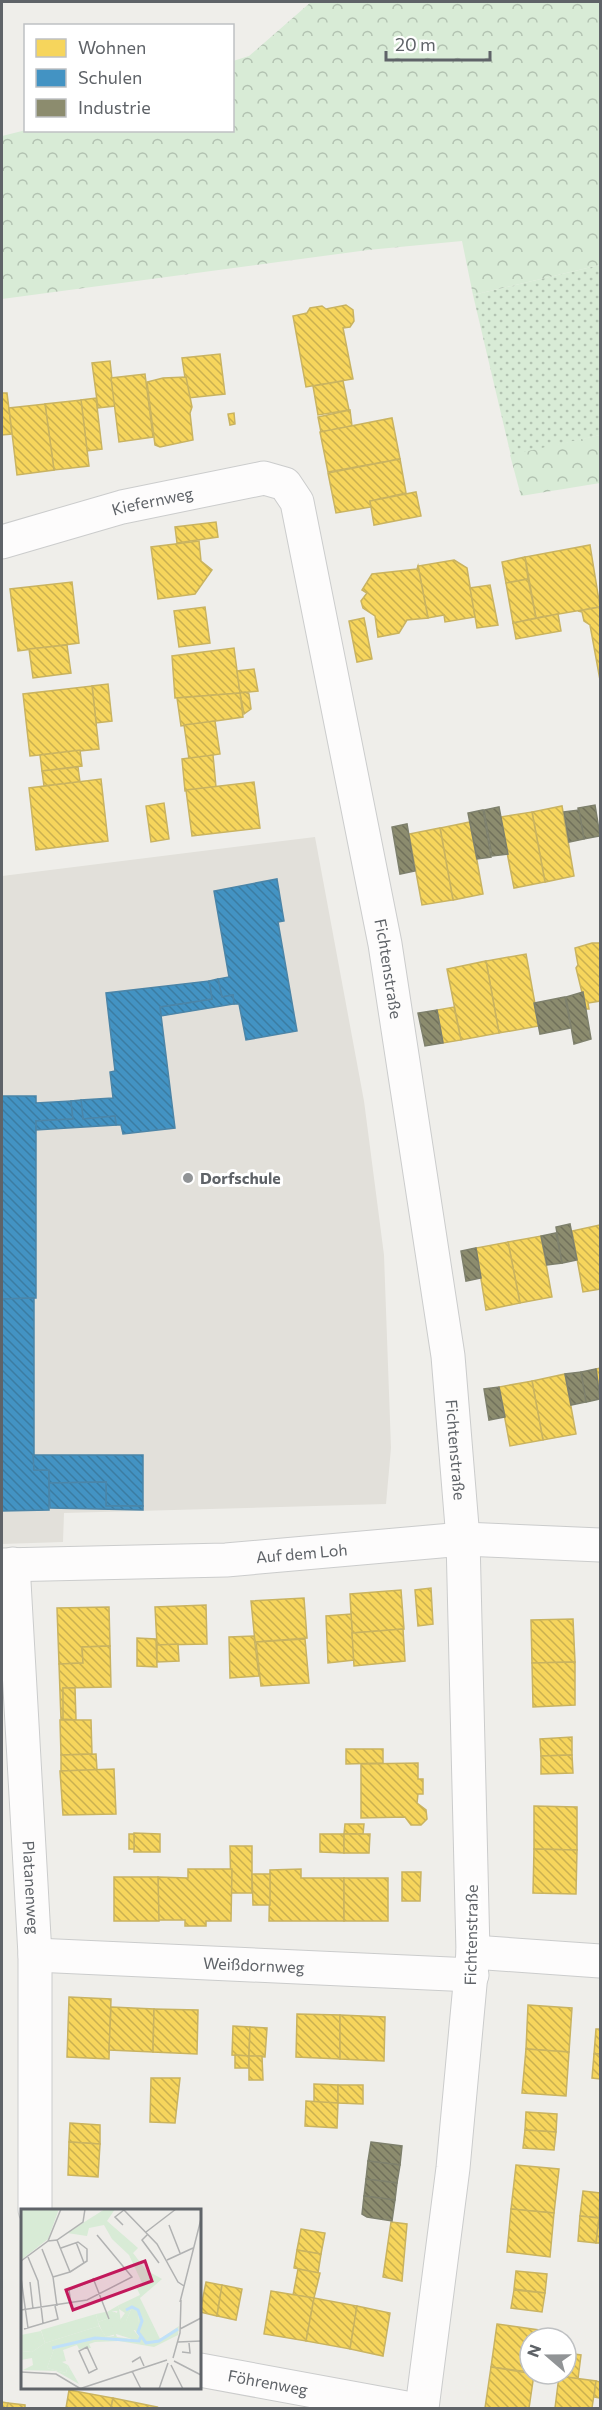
<svg xmlns="http://www.w3.org/2000/svg" width="602" height="2410" font-family="Commissioner,sans-serif">
<style>
.education{fill:#e2e0da}
.grass{fill:url(#grass-dots)}
.forest{fill:url(#forest-crowns)}
.homes{fill:url(#homes-back-hatch);stroke:#c9b360;stroke-width:1.5}
.schools{fill:url(#schools-back-hatch);stroke:#4b85a8;stroke-width:1.5}
.industry{fill:url(#industry-back-hatch);stroke:#7e806c;stroke-width:1.5}
.lines{fill:none;stroke-linecap:round;stroke-linejoin:round}
.minor-casing{stroke:#cbcccc;stroke-width:35}
.minor{stroke:#fdfcfc;stroke-width:33}
.poi-dot{fill:#919496;stroke:#fff;stroke-width:2}
.labels{text-anchor:middle;stroke-width:6;stroke-linejoin:round;paint-order:stroke}
.street-label{font-size:16px;fill:#5f6368;stroke:#fff}
.poi-label{font-size:16px;font-weight:bold;fill:#5f6368;stroke:#fff;text-anchor:start}
.inset-river{fill:none;stroke:#bfe0f9;stroke-width:3}
.inset-road{fill:none;stroke:#b1b2b2;stroke-width:1.5}
.view{fill:#c2185b;fill-opacity:0.15;stroke:#c2185b;stroke-width:3}
.inset-edge{fill:none;stroke:#5f6368;stroke-width:3}
</style>
<defs>
<pattern id="grass-dots" width="8" height="8" patternUnits="userSpaceOnUse" patternTransform="scale(1.5)"><rect width="8" height="8" fill="#d8ebd6"/><path d="M2 2h.1M6 6h.1" fill="none" stroke="#b2c2b1" stroke-width="1.8" stroke-linecap="round"/></pattern>
<pattern id="forest-crowns" width="20" height="18" patternUnits="userSpaceOnUse" patternTransform="scale(1.5)"><rect width="20" height="18" fill="#d8ebd6"/><path d="M2 6a3 3 0 1 1 6 0M12 15a3 3 0 1 1 6 0" fill="none" stroke="#b2c2b1"/></pattern>
<pattern id="homes-back-hatch" width="6" height="6" patternUnits="userSpaceOnUse" patternTransform="scale(1.5)"><rect width="6" height="6" fill="#f6d55c"/><path d="M-1 5l2 2M0 0l6 6M5-1l2 2" fill="none" stroke="#cab050"/></pattern>
<pattern id="schools-back-hatch" width="6" height="6" patternUnits="userSpaceOnUse" patternTransform="scale(1.5)"><rect width="6" height="6" fill="#4393c3"/><path d="M-1 5l2 2M0 0l6 6M5-1l2 2" fill="none" stroke="#3b7ca2"/></pattern>
<pattern id="industry-back-hatch" width="6" height="6" patternUnits="userSpaceOnUse" patternTransform="scale(1.5)"><rect width="6" height="6" fill="#8c8c6e"/><path d="M-1 5l2 2M0 0l6 6M5-1l2 2" fill="none" stroke="#70705a"/></pattern>
</defs>
<rect width="100%" height="100%" fill="#efeeea"/>
<polygon class="education" points="315,837 364,1101 384,1255 391,1448 386,1504 64,1513 63,1542 2,1544 2,876"/>
<polygon class="grass" points="600,265 600,435 511,456 473,295"/>
<g class="forest">
<polygon points="311,2 600,2 600,265 473,295 462,241 368,250 2,299 2,136 26,130 232,130 233,61 249,56"/>
<polygon points="600,435 600,483 521,496 510,455"/>
</g>
<g class="homes">
<polygon points="346,305 353,310 354,321 350,327 343,328 353,379 306,387 293,316 307,313 310,308 322,306 326,309"/>
<polygon points="220,354 225,394 188,398 182,358"/>
<polygon points="110,361 115,406 98,408 92,363"/>
<polygon points="145,374 153,437 119,442 111,378"/>
<polygon points="186,377 192,407 190,413 193,440 160,447 155,445 147,382 163,378"/>
<polygon points="343,381 349,410 318,415 313,386"/>
<polygon points="2,393 7,393 12,434 2,435"/>
<polygon points="96,398 102,449 87,451 81,400"/>
<polygon points="81,400 89,466 54,470 45,404"/>
<polygon points="45,404 54,470 17,475 9,408"/>
<polygon points="350,410 352,426 321,432 318,417"/>
<polygon points="234,413 235,424 230,425 228,414"/>
<polygon points="392,418 400,459 328,472 320,432"/>
<polygon points="400,459 406,493 370,501 371,507 336,513 328,473"/>
<polygon points="416,492 421,516 374,525 370,501"/>
<polygon points="216,522 218,537 177,543 175,527"/>
<polygon points="199,541 201,561 212,570 195,594 158,599 151,547"/>
<polygon points="590,545 600,607 536,618 525,557"/>
<polygon points="525,557 528,579 506,583 502,562"/>
<polygon points="454,560 467,568 475,617 445,622 444,615 428,618 418,566"/>
<polygon points="418,566 428,618 407,620 399,633 378,637 375,616 363,608 361,601 367,593 362,590 372,574 417,569"/>
<polygon points="528,579 536,618 513,623 506,583"/>
<polygon points="72,582 79,643 18,651 10,589"/>
<polygon points="490,585 498,625 477,628 470,588"/>
<polygon points="205,607 210,643 179,647 174,611"/>
<polygon points="600,607 600,680 590,625 584,621 582,612 578,611"/>
<polygon points="558,614 561,631 516,639 513,623"/>
<polygon points="364,618 372,659 357,662 349,621"/>
<polygon points="67,645 71,673 33,678 29,649"/>
<polygon points="234,648 240,693 175,698 172,656"/>
<polygon points="254,669 258,691 240,693 237,671"/>
<polygon points="108,684 112,721 96,723 92,686"/>
<polygon points="92,686 99,749 30,756 23,694"/>
<polygon points="245,692 249,694 251,709 244,714 240,693"/>
<polygon points="240,693 243,717 181,726 177,698"/>
<polygon points="215,721 220,754 189,759 184,725"/>
<polygon points="80,750 82,766 42,771 40,755"/>
<polygon points="213,755 216,787 185,791 182,759"/>
<polygon points="78,767 80,782 44,786 42,771"/>
<polygon points="101,779 108,841 36,850 29,788"/>
<polygon points="254,782 260,828 192,836 186,790"/>
<polygon points="164,803 169,839 151,842 146,806"/>
<polygon points="562,806 574,876 545,882 532,812"/>
<polygon points="532,812 545,882 514,888 500,817"/>
<polygon points="470,822 483,894 453,900 440,828"/>
<polygon points="440,828 453,900 422,905 409,834"/>
<polygon points="592,943 600,943 600,1001 588,1003 589,1009 586,1009 576,968 578,965 575,948"/>
<polygon points="526,954 539,1026 499,1033 486,961"/>
<polygon points="486,961 499,1033 461,1040 447,969"/>
<polygon points="454,1007 461,1040 443,1043 437,1010"/>
<polygon points="600,1225 600,1289 583,1292 572,1231"/>
<polygon points="541,1236 552,1297 520,1303 508,1242"/>
<polygon points="508,1242 520,1303 486,1310 476,1248"/>
<polygon points="600,1368 600,1395 596,1369"/>
<polygon points="565,1374 576,1434 543,1440 532,1381"/>
<polygon points="532,1381 543,1440 510,1446 499,1387"/>
<polygon points="431,1588 433,1624 418,1626 415,1590"/>
<polygon points="401,1590 404,1629 352,1633 350,1594"/>
<polygon points="304,1598 307,1638 255,1642 251,1601"/>
<polygon points="206,1605 207,1644 157,1645 155,1607"/>
<polygon points="109,1607 110,1646 82,1647 83,1663 59,1664 57,1608"/>
<polygon points="351,1614 354,1660 328,1663 326,1616"/>
<polygon points="573,1619 575,1662 532,1663 531,1620"/>
<polygon points="403,1629 405,1661 354,1666 352,1633"/>
<polygon points="254,1636 259,1676 230,1678 229,1637"/>
<polygon points="137,1638 156,1639 157,1667 137,1666"/>
<polygon points="305,1639 309,1683 261,1686 256,1642"/>
<polygon points="178,1644 179,1661 157,1662 157,1645"/>
<polygon points="110,1646 111,1687 63,1688 65,1720 61,1720 59,1664 83,1663 82,1647"/>
<polygon points="575,1662 575,1705 533,1707 532,1663"/>
<polygon points="63,1688 75,1688 76,1720 63,1719"/>
<polygon points="60,1720 91,1720 92,1754 61,1755"/>
<polygon points="572,1737 572,1755 541,1756 540,1739"/>
<polygon points="346,1749 383,1749 383,1763 346,1764"/>
<polygon points="96,1754 97,1770 61,1771 61,1755"/>
<polygon points="572,1755 573,1773 541,1774 541,1756"/>
<polygon points="418,1763 418,1779 423,1779 423,1794 418,1794 417,1803 426,1810 427,1819 421,1825 411,1825 405,1817 361,1818 361,1764"/>
<polygon points="114,1769 116,1814 63,1815 60,1771"/>
<polygon points="534,1806 577,1807 577,1850 534,1849"/>
<polygon points="345,1824 364,1824 363,1834 344,1834"/>
<polygon points="134,1833 160,1834 160,1852 134,1852"/>
<rect x="129" y="1834" width="5" height="15"/>
<polygon points="320,1834 344,1834 344,1853 320,1852"/>
<polygon points="344,1834 370,1834 369,1853 344,1853"/>
<polygon points="230,1846 252,1846 252,1893 231,1893"/>
<polygon points="534,1849 577,1850 576,1894 533,1893"/>
<polygon points="188,1869 232,1869 231,1921 206,1921 206,1926 185,1926 185,1920 158,1920 158,1877 188,1878"/>
<polygon points="301,1869 301,1878 344,1878 344,1921 269,1921 270,1870"/>
<polygon points="402,1872 421,1872 420,1901 402,1901"/>
<polygon points="252,1874 270,1874 270,1905 253,1905"/>
<polygon points="114,1877 158,1877 159,1921 114,1921"/>
<rect x="344" y="1878" width="44" height="43"/>
<polygon points="69,1997 111,1999 109,2059 67,2057"/>
<polygon points="528,2005 572,2008 569,2052 526,2049"/>
<polygon points="111,2007 154,2009 153,2052 109,2050"/>
<polygon points="154,2009 198,2010 197,2054 153,2052"/>
<polygon points="297,2014 340,2015 340,2059 296,2057"/>
<polygon points="340,2015 385,2017 384,2061 340,2059"/>
<polygon points="233,2026 250,2027 249,2056 232,2055"/>
<polygon points="250,2027 267,2028 265,2057 249,2056"/>
<polygon points="596,2029 600,2029 600,2054 594,2054"/>
<polygon points="526,2049 569,2052 566,2096 522,2093"/>
<polygon points="594,2054 600,2054 600,2079 592,2078"/>
<polygon points="235,2055 249,2056 249,2068 235,2068"/>
<polygon points="249,2056 262,2056 263,2080 249,2080"/>
<polygon points="151,2078 180,2078 175,2123 150,2122"/>
<polygon points="314,2084 338,2085 338,2103 314,2103"/>
<polygon points="338,2085 363,2085 363,2104 338,2103"/>
<polygon points="306,2101 338,2103 337,2128 305,2126"/>
<polygon points="526,2112 557,2114 556,2132 525,2130"/>
<polygon points="70,2123 100,2125 100,2144 69,2142"/>
<polygon points="525,2130 556,2132 554,2150 523,2148"/>
<polygon points="69,2142 100,2144 98,2177 68,2175"/>
<polygon points="516,2165 559,2169 554,2213 511,2209"/>
<polygon points="583,2191 600,2193 599,2218 580,2216"/>
<polygon points="511,2209 554,2213 550,2257 507,2252"/>
<polygon points="580,2216 599,2218 596,2243 578,2241"/>
<polygon points="599,2218 600,2218 600,2243 596,2243"/>
<polygon points="391,2222 407,2224 402,2281 383,2277"/>
<polygon points="301,2229 325,2233 321,2254 297,2250"/>
<polygon points="297,2250 321,2254 318,2273 294,2268"/>
<polygon points="298,2269 320,2273 314,2298 293,2295"/>
<polygon points="516,2271 547,2274 545,2293 514,2289"/>
<polygon points="206,2282 222,2285 217,2316 200,2312"/>
<polygon points="222,2285 242,2289 236,2320 217,2316"/>
<polygon points="514,2290 545,2293 542,2312 511,2308"/>
<polygon points="271,2291 314,2298 306,2341 264,2334"/>
<polygon points="314,2298 357,2306 350,2349 306,2341"/>
<polygon points="357,2306 390,2313 383,2356 350,2349"/>
<polygon points="497,2324 539,2330 538,2338 530,2338 530,2372 491,2367"/>
<polygon points="566,2353 581,2355 578,2379 559,2376 559,2374 566,2374"/>
<polygon points="491,2367 534,2374 529,2408 485,2408"/>
<polygon points="559,2376 596,2381 592,2408 555,2408"/>
<polygon points="596,2381 600,2382 600,2398 594,2397"/>
<polygon points="69,2390 113,2398 111,2408 66,2408"/>
<polygon points="113,2398 157,2407 156,2408 111,2408"/>
<polygon points="2,2402 8,2403 7,2408 2,2408"/>
<polygon points="8,2403 25,2405 25,2408 7,2408"/>
</g>
<g class="schools">
<polygon points="277,879 284,921 278,922 297,1031 246,1040 239,1004 234,1004 233,995 222,997 218,979 229,977 214,891"/>
<polygon points="218,979 222,997 233,995 234,1004 161,1016 160,1007 212,999 209,981"/>
<polygon points="209,981 212,999 160,1007 175,1128 123,1134 121,1125 116,1125 115,1116 83,1119 81,1100 113,1098 110,1072 115,1071 106,993"/>
<polygon points="2,1096 36,1096 36,1103 71,1101 73,1119 36,1121 36,1298 2,1299"/>
<polygon points="81,1100 83,1119 115,1116 116,1125 36,1130 36,1121 73,1119 71,1101"/>
<polygon points="34,1298 34,1470 49,1470 49,1510 2,1511 2,1299"/>
<polygon points="33,1455 143,1455 143,1506 106,1506 106,1482 49,1483 49,1470 34,1470"/>
<polygon points="106,1482 106,1506 143,1506 143,1510 50,1508 49,1483"/>
</g>
<g class="industry">
<polygon points="595,805 600,836 584,839 578,808"/>
<polygon points="499,807 508,854 492,856 484,810"/>
<polygon points="483,810 491,857 477,859 468,813"/>
<polygon points="579,810 584,839 569,842 564,812"/>
<polygon points="407,824 415,871 400,874 392,827"/>
<polygon points="583,992 591,1039 574,1044 566,997"/>
<polygon points="565,997 571,1028 540,1034 534,1003"/>
<polygon points="437,1010 443,1043 425,1046 418,1013"/>
<polygon points="570,1224 577,1260 562,1263 556,1227"/>
<polygon points="556,1233 562,1263 547,1265 541,1236"/>
<polygon points="476,1248 481,1278 466,1281 461,1251"/>
<polygon points="596,1369 600,1399 586,1402 581,1372"/>
<polygon points="581,1372 586,1402 571,1405 565,1374"/>
<polygon points="499,1387 505,1417 489,1420 484,1389"/>
<polygon points="371,2142 402,2146 400,2165 368,2161"/>
<polygon points="368,2161 400,2165 397,2183 366,2179"/>
<polygon points="366,2179 397,2183 395,2200 364,2196"/>
<polygon points="364,2196 395,2200 392,2221 367,2217 362,2214"/>
</g>
<g class="lines">
<defs>
<g id="minor">
<path id="s1" d="M2,542L122,507L264,478L285,484L297,502L385,944L448,1356L463,1539L473,1952L453,2168L422,2408"/>
<path id="s2" d="M13,1564L35,1955V2210"/>
<path id="s3" d="M2,1565L226,1560L463,1539L600,1545"/>
<polyline points="473,1952 600,1961"/>
<path id="s4" d="M35,1955L472,1975"/>
<path id="s5" d="M200,2370L406,2408"/>
</g>
</defs>
<use href="#minor" class="minor-casing"/>
<use href="#minor" class="minor"/>
</g>
<circle class="poi-dot" cx="188" cy="1178" r="6"/>
<g class="labels">
<g class="street-label">
<text dy="6" stroke="none"><textPath href="#s1" startOffset="156">Kiefernweg</textPath></text>
<text dy="6" stroke="none"><textPath href="#s1" startOffset="789">Fichtenstraße</textPath></text>
<text dy="6" stroke="none"><textPath href="#s1" startOffset="1275">Fichtenstraße</textPath></text>
<text dy="6" stroke="none"><textPath href="#s3" startOffset="300">Auf dem Loh</textPath></text>
<text dy="6" stroke="none"><textPath href="#s2" startOffset="324">Platanenweg</textPath></text>
<text transform="translate(471 1935) rotate(-89)" y="6">Fichtenstraße</text>
<text dy="6" stroke="none"><textPath href="#s4" startOffset="219">Weißdornweg</textPath></text>
<text dy="6" stroke="none"><textPath href="#s5" startOffset="69">Föhrenweg</textPath></text>
</g>
<g class="poi-label">
<text x="200" y="1184">Dorfschule</text>
</g>
</g>
<g transform="translate(21 2209)">
<rect width="180" height="180" fill="#efeeea"/>
<path d="M98,96L97,102H91L99,111L104,104L98,100L104,99L106,105L105,112L111,98L117,100L119,129L114,121L107,123L111,130L95,125L85,128L81,122L77,113L88,109L86,103ZM20,122L24,134L11,143L0,142V126ZM41,138V153L47,156L45,164L26,159L33,140Z" fill="#d8ebd6"/>
<path d="M0,0H38L27,30L0,51ZM84,0H94L86,12L117,39L112,44L125,61L141,70L119,89L139,130L158,117L157,126L133,138L98,132L74,133L68,135L70,139L58,140L56,136L42,141L45,152L41,153V138L33,140L26,159L45,164L47,156L58,175L35,162L2,161L12,156L11,149L0,151V142L11,143L24,134L78,117L85,128L93,127L88,109L77,113L75,105L84,103L86,104L96,128L110,130L102,113H106L119,129L117,100L111,98L105,112L104,100H98L100,113L91,102L96,104L98,96L119,86L114,75L118,79L122,76L108,46L91,30L83,16L68,19L66,27L46,24Z" fill="#d8ebd6"/>
<path d="M75,105L78,117L24,134L20,121Z" fill="#d8ebd6"/>
<path class="inset-river" d="M105,101L111,98L117,101L121,112L117,123L125,134L138,132L157,120M31,139L74,129L118,132L120,127"/>
<path class="inset-road" d="M102,0L136,35L157,73L163,77M102,16L94,8L103,1M148,16L159,44M125,23L155,0M127,25L121,31L138,54M27,32L36,31L62,13L64,0M55,33L63,54M40,39L57,33L66,40V52L49,63M21,40L32,68L36,97M7,48L17,72L22,114M146,51L172,39M0,52L27,32L40,0M32,68L49,63L36,31M0,69L7,119M72,69L88,110M9,73L12,100M159,93L180,10M50,95L48,81L73,71M0,101L66,91L111,68L76,26M3,120L37,110L34,97M159,120L180,109M157,133L180,132M66,138L76,160L68,164L58,142ZM161,143L169,144L168,134M152,149L159,124L160,91M153,152L180,166M111,153L119,148L123,157M150,156L162,180M111,162L120,180M0,163L35,165L60,180M58,180L146,151M138,180L147,154"/>
<path class="view" d="M124,52L131,72L52,101L45,81Z"/>
<rect width="180" height="180" class="inset-edge"/>
</g>
<rect width="602" height="2410" fill="none" stroke="#5f6368" stroke-width="6"/>
<rect x="24" y="24" width="210" height="108" fill="#ffffff" stroke="#bfc1c3" stroke-width="1.5"/>
<rect x="36" y="39" width="30" height="18" fill="#f6d55c" stroke="#bfc1c3" stroke-width="1.5"/>
<text x="78" y="54" font-size="18" fill="#5f6368">Wohnen</text>
<rect x="36" y="69" width="30" height="18" fill="#4393c3" stroke="#bfc1c3" stroke-width="1.5"/>
<text x="78" y="84" font-size="18" fill="#5f6368">Schulen</text>
<rect x="36" y="99" width="30" height="18" fill="#8c8c6e" stroke="#bfc1c3" stroke-width="1.5"/>
<text x="78" y="114" font-size="18" fill="#5f6368">Industrie</text>
<g transform="translate(548 2356) rotate(290)"><circle r="28" fill="#ffffff" stroke="#bfc1c3" stroke-width="1.5"/>
<path d="M0-4.5L10 22L0 15L-10 22Z" fill="#919496"/>
<text y="-9" font-size="16" font-weight="bold" text-anchor="middle" fill="#5f6368">N</text>
</g>
<path d="M386 51v9h104v-9" fill="none" stroke="#5f6368" stroke-width="3"/>
<text x="395" y="51" font-size="18" fill="#5f6368" stroke="#ffffff" stroke-width="4.5" paint-order="stroke">20 m</text>
</svg>
